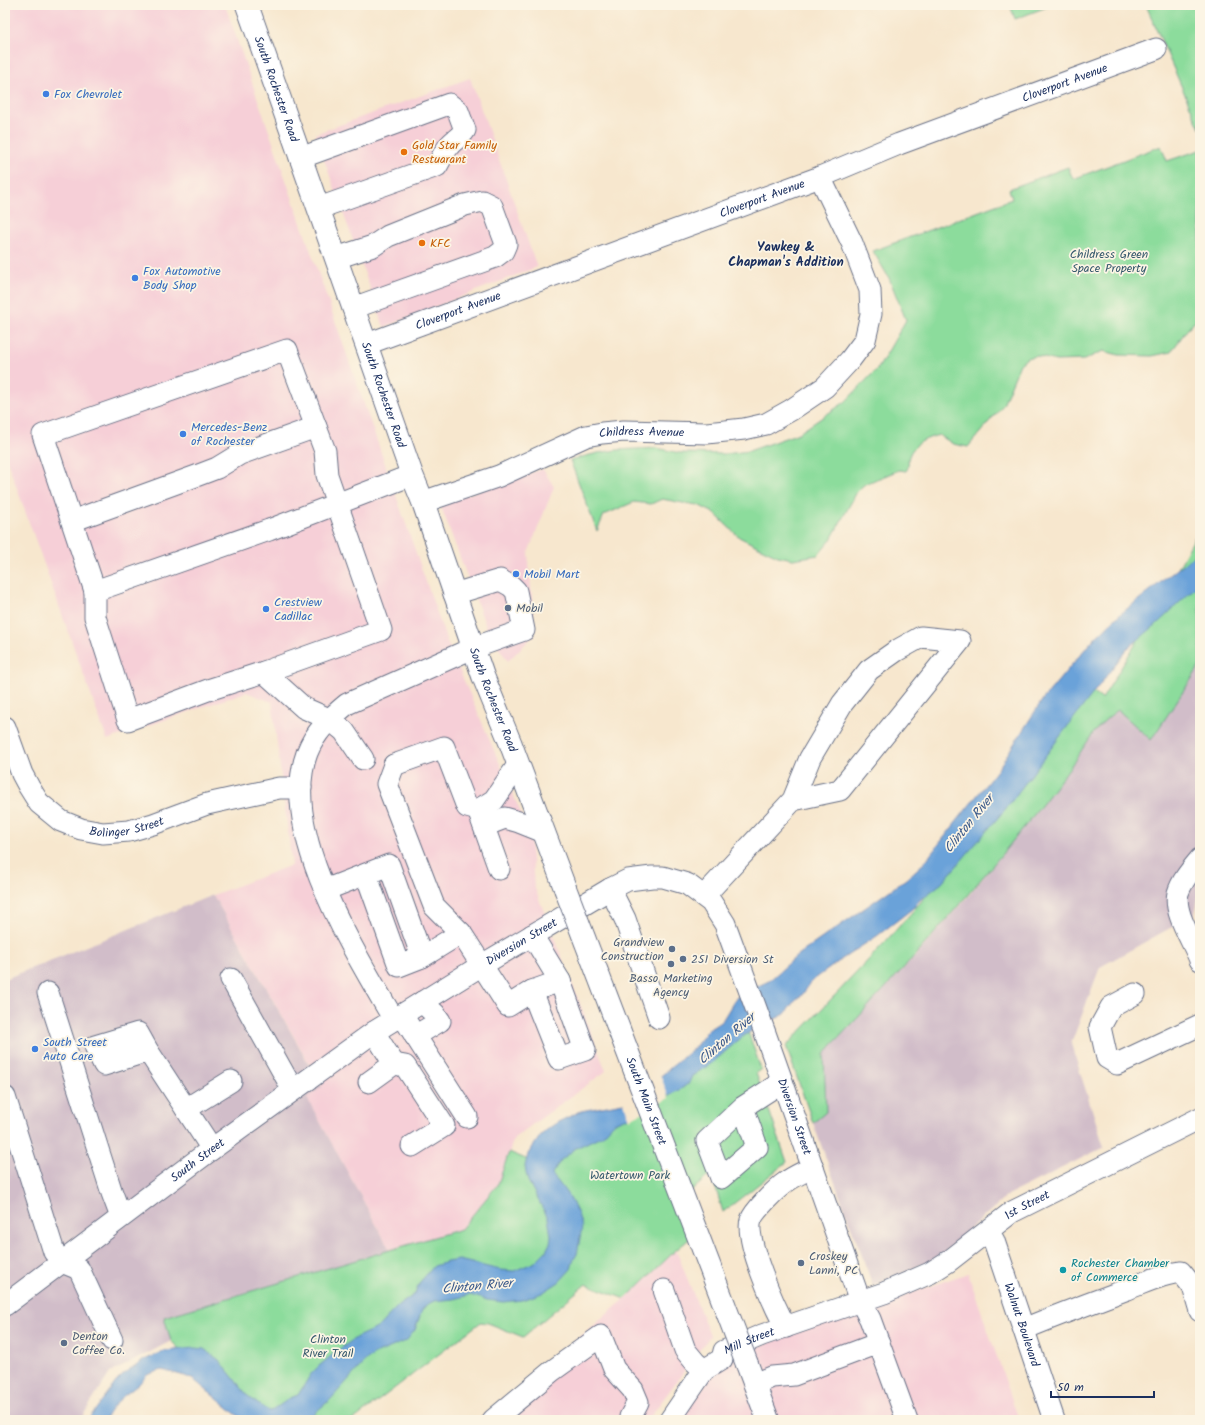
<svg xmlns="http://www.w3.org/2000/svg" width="1205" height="1425" font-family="Kalam,sans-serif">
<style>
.built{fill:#f6cfd7}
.industrial{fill:#d1bdc9}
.green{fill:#8cdc9c;stroke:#54867d}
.water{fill:#6ba2d9;stroke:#43689c}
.pier{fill:#f7e7ce}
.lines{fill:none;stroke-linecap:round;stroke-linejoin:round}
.minor-casing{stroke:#686f85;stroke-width:23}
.major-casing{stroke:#686f85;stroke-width:24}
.minor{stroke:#fff;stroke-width:21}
.major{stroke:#fff;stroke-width:22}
.major-bridge-casing{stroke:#686f85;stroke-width:24;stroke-linecap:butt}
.major-bridge{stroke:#fff;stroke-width:22}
.shop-dot{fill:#3f7fe0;stroke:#fcf5e5;stroke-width:1.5}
.food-dot{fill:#e8710a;stroke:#fcf5e5;stroke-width:1.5}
.service-dot{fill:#5c6f8a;stroke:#fcf5e5;stroke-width:1.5}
.culture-dot{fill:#0f9aa8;stroke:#fcf5e5;stroke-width:1.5}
.labels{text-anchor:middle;stroke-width:3.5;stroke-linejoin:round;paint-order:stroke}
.street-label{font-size:12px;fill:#1b2f5e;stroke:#fcf5e5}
.shop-label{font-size:12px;fill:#366cbe;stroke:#fcf5e5;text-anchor:start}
.food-label{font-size:12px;fill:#c56008;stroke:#fcf5e5;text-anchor:start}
.park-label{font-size:12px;fill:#375a6e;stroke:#fcf5e5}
.service-label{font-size:12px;fill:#4e5e75;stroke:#fcf5e5;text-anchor:start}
.culture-label{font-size:12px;fill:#0d838f;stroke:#fcf5e5;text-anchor:start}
.neighbourhood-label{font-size:13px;font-weight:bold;fill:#1b2f5e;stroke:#fcf5e5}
.water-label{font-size:13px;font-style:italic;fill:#375789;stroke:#fcf5e5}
</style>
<rect width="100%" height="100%" fill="#fcf5e5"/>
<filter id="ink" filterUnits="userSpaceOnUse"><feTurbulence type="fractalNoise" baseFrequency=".025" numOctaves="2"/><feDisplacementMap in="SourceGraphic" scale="8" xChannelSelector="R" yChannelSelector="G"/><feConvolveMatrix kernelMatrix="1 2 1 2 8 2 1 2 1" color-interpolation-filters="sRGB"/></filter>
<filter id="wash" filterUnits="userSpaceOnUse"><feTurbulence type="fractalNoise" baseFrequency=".012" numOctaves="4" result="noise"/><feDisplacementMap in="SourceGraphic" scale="16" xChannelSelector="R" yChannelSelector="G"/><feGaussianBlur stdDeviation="0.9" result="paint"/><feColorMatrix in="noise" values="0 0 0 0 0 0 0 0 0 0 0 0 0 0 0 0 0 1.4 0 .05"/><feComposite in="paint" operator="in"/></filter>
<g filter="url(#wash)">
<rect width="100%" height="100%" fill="#f7e7ce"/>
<g class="built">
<polygon points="5,5 225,5 446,639 530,834 534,886 606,1071 514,1138 498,1184 461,1229 390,1250 307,1098 322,1086 213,895 292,865 272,702 246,692 107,740 5,455"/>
<polygon points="470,78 537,267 384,327 315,134"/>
<polygon points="543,469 554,487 528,553 535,634 508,661 488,632 440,504"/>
<polygon points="676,1250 710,1336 648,1420 482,1420 625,1299"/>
<polygon points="968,1273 1019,1420 681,1420 722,1359"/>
</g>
<g class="industrial">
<polygon points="1200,666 1200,890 1193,922 1170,928 1100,967 1071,1044 1104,1147 1008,1195 940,1256 873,1286 813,1123 826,1111 824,1055 830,1047 910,962 969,895 1031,819 1075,760 1099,725 1106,718 1118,710 1151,740"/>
<polygon points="213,895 322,1087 307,1098 390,1250 164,1317 171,1341 110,1373 80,1420 5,1420 5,979"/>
</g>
<g class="green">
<polygon points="1010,5 1052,5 1015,19"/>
<polygon points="1146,5 1200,5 1200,129"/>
<path d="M1161,146L1167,161L1200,150V316L1186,331L1171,352L1152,356L1119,355L1103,351L1084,360L1056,361L1037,356L1027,358L1020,364L1003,405L968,447L953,444L939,435C927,438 914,443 909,456C907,462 910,466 906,471L899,470L865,484L858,490L830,541L818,555L793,559L778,556L767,551L739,537L714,513L698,505L683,503L662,499L651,504L634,502L604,515L597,531L570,460L598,453L616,450L656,448L681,453L725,454L749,451L799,433L845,402L879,367L906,320L889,278L873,251L1012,199L1009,189L1068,167L1073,179Z"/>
<path d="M1200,533V666L1151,740L1118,710C1096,725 1089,740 1075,760C1060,781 1045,801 1029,821C966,899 900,974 830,1047L824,1055L826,1112L813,1123L786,1046C840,990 894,935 943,876L1087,688L1102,699L1149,622L1196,535Z"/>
<polygon points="742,1014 761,1069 756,1073 787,1162 723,1212 711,1173 681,1201 693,1236 676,1250 625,1299 586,1284 523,1337 488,1323 481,1322 353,1420 255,1420 171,1341 164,1317 461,1229 498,1184 509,1152 533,1162 564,1156 679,1074"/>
</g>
<polygon class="water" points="1200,551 1200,583 1158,623 1127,649 1064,731 1008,806 942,883 920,900 912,909 877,936 842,959 812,981 802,995 792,1004 785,1014 753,1030 741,1038 712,1063 692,1076 689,1083 681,1089 629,1117 614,1123 603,1135 576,1148 561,1160 555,1169 552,1173 553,1176 559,1183 570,1198 578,1214 582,1227 577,1254 574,1259 571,1269 559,1282 542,1293 522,1300 503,1302 487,1300 470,1295 453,1299 434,1301 426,1305 422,1310 415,1330 406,1341 375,1354 367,1359 330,1400 306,1420 243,1420 194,1380 185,1376 162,1370 147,1375 139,1384 121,1398 112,1408 104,1420 88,1420 116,1382 123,1375 144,1360 165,1351 194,1348 204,1349 219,1360 248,1396 263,1408 269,1411 273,1410 290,1398 298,1395 311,1374 319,1366 337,1351 357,1337 377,1328 398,1306 415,1294 420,1282 434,1266 447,1262 459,1260 500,1270 514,1271 535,1262 546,1251 550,1243 551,1236 548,1218 528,1181 526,1173 525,1166 528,1154 541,1135 549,1128 558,1122 581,1111 623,1103 662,1075 695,1047 708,1030 722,1021 736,998 741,994 769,981 798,955 906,879 924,863 998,769 1043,699 1090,643 1118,616"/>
<polygon class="pier" points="660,1074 669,1098 630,1119 623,1101"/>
</g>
<g filter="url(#ink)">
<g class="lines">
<defs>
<g id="minor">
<path d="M300,158L449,104L458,111L465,130C461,137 453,140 449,146C444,152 441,159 437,166L319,208"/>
<polyline points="336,258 373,246 388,236 465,205 482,201 492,206 506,244 503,251 495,257 353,308"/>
<path id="s1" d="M367,344L820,177L899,144L1156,49"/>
<path id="s2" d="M423,502L499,476L586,436L602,433L624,431L707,433L744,429L766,424L791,410L825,387L850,360L865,340L871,314L870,290L852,243L820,177"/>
<polyline points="72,521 196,476 217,468 240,454 316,427"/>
<polyline points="95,591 43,435 287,350 325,451 327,475 381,630 264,672"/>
<path id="s3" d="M5,727L22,774L29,787L39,803L61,821L81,829L103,833L129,831L153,824L207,804L279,788H301"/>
<polyline points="363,759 344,731 329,719 304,708 264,672 208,690 128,720 95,617 95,591 269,530 412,475"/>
<polyline points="394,765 444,747 467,807 478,810 494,800 518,765"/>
<polyline points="394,765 387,784 434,906 461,933"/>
<polyline points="479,813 499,869"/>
<polyline points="484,826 505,818 519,822 544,832"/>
<path d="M1200,859C1192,869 1182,880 1178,893C1173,913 1193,941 1200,960"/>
<polyline points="610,889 625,919 659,1018"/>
<polyline points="325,890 389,865 422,957 399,966 366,874"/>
<polyline points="704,896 793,800 840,790 960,641 921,637 896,651 869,670 842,704 810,758 793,800"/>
<polyline points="422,957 461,933 508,1006 532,991 560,981"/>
<polyline points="231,979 293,1090"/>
<polyline points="532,991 559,1059 585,1050 560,981 532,935"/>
<polyline points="48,993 112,1193 121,1217"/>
<polyline points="1135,994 1111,1007 1100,1027 1107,1058 1117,1064 1200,1025"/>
<polyline points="402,1015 467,1117"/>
<path d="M394,1020C355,952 278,832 307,753C315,732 330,718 347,704L473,648L524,630L516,591L511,586L500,580L454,594"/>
<polyline points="415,1036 440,1021 435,1014 422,1002"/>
<polyline points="148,1051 104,1065 95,1046 138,1033 148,1051 212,1149"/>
<polyline points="394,1064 405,1066 444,1126 412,1146"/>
<polyline points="369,1082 394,1064 374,1032"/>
<polyline points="5,1097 54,1252 62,1262 79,1269 112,1340"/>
<polyline points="743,1107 757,1147 721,1178 707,1141 743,1107 782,1082"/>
<polyline points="186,1109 231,1081"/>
<path id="s4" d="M988,1231L994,1241L1054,1420"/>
<polyline points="664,1290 685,1350 695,1362 704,1370"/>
<path id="s5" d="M5,1305L212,1149L374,1032L482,965L610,889L628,880L652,877H663L687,884L711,902L725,924L765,1033L860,1301L870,1319L907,1420"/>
<path d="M786,1327C775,1308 744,1239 751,1220C754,1211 777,1188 786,1182C794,1176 804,1172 813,1167"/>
<path d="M1024,1329C1057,1315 1091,1303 1125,1290C1144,1283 1161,1274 1181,1272L1193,1287L1200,1311"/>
<polyline points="755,1384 772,1377 794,1375 879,1343"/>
<polyline points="493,1420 552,1371 601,1336 614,1369 633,1390 638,1402 630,1417"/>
<path id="s6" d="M670,1420L704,1370L722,1359L724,1351L762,1335L884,1293L930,1273L949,1261L1012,1212L1200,1118"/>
</g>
<g id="major">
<path id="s7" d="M247,5L412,475L423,502L483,676L510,742L565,888"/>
<polyline points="747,1364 768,1420"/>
</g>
</defs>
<use href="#minor" class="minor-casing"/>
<use href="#major" class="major-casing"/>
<use href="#minor" class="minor"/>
<use href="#major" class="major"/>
<defs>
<g id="major-bridge">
<path id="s8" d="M565,888L747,1364"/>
</g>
</defs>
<use href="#major-bridge" class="major-bridge-casing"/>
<use href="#major-bridge" class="major-bridge"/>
</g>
</g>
<g class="shop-dot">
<circle cx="46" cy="94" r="4"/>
<circle cx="135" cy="278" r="4"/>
<circle cx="183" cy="434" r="4"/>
<circle cx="516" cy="574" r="4"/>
<circle cx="266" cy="609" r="4"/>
<circle cx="35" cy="1049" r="4"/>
</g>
<g class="food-dot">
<circle cx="404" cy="152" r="4"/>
<circle cx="422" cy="243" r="4"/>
</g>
<g class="service-dot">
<circle cx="508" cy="608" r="4"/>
<circle cx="672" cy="949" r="4"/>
<circle cx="683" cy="959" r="4"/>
<circle cx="671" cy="964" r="4"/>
<circle cx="801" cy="1263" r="4"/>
<circle cx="64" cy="1343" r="4"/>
</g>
<circle class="culture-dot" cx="1063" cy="1270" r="4"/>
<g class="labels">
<g class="street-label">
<text dy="4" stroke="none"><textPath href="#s1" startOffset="745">Cloverport Avenue</textPath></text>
<text dy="4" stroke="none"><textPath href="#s7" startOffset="89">South Rochester Road</textPath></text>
<text dy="4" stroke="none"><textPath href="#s1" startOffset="421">Cloverport Avenue</textPath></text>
<text dy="4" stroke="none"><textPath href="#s1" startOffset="97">Cloverport Avenue</textPath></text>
<text dy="4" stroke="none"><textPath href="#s7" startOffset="413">South Rochester Road</textPath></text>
<text dy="4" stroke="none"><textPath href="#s2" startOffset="232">Childress Avenue</textPath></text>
<text dy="4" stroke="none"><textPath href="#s7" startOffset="737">South Rochester Road</textPath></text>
<text dy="4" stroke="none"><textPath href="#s3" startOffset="180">Bolinger Street</textPath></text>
<text dy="4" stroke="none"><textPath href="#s5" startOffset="632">Diversion Street</textPath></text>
<text dy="4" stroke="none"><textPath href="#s8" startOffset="228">South Main Street</textPath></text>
<text dy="4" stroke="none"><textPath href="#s5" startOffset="1076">Diversion Street</textPath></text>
<text dy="4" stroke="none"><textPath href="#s5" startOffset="241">South Street</textPath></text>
<text dy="4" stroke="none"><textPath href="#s6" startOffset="429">1st Street</textPath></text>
<text dy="4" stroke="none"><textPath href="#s4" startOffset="100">Walnut Boulevard</textPath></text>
<text dy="4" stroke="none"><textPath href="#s6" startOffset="117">Mill Street</textPath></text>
</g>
<g class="shop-label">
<text x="54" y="98">Fox Chevrolet</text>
<text x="143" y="275">Fox Automotive<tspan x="143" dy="14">Body Shop</tspan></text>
<text x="191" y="431">Mercedes-Benz<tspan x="191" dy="14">of Rochester</tspan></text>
<text x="524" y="578">Mobil Mart</text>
<text x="274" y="606">Crestview<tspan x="274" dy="14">Cadillac</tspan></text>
<text x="43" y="1046">South Street<tspan x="43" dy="14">Auto Care</tspan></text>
</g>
<g class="food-label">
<text x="412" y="149">Gold Star Family<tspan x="412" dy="14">Restuarant</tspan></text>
<text x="430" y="247">KFC</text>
</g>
<g class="park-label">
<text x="1109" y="258">Childress Green<tspan x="1109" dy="14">Space Property</tspan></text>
<text x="630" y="1179">Watertown Park</text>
<text x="328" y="1343">Clinton<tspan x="328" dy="14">River Trail</tspan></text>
</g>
<g class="service-label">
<text x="516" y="612">Mobil</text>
<text x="664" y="946" text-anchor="end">Grandview<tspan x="664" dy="14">Construction</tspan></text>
<text x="691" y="963">251 Diversion St</text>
<text x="671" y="982" text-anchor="middle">Basso Marketing<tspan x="671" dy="14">Agency</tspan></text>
<text x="809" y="1260">Croskey<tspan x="809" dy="14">Lanni, PC</tspan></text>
<text x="72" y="1340">Denton<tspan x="72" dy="14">Coffee Co.</tspan></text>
</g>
<g class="culture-label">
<text x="1071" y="1267">Rochester Chamber<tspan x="1071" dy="14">of Commerce</tspan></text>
</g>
<g class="neighbourhood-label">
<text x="786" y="251">Yawkey &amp;<tspan x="786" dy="15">Chapman's Addition</tspan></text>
</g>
<g class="water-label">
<text transform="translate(968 823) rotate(-51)" y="5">Clinton River</text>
<text transform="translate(726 1038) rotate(-41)" y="5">Clinton River</text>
<text transform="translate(477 1285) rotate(-5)" y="5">Clinton River</text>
</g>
</g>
<rect width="1205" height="1425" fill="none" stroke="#fcf5e5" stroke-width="20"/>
<path d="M1051 1391v6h103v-6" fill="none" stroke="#1b2f5e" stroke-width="2"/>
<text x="1057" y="1391" font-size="12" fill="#1b2f5e" stroke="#fcf5e5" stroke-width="3" paint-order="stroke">50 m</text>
</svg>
